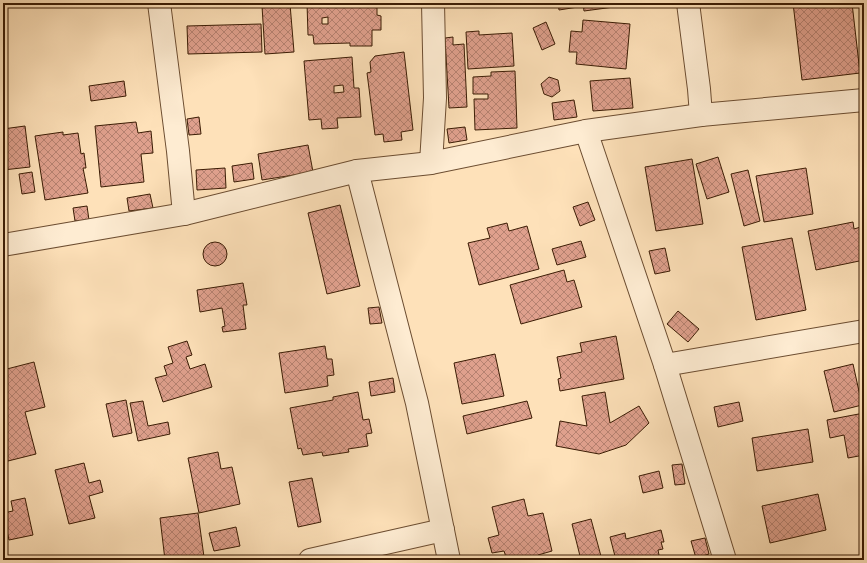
<svg xmlns="http://www.w3.org/2000/svg" width="867" height="563" font-family="'IM FELL DW Pica',serif">
<style>
.building{fill:url(#building-cross-hatch);stroke:#3b1c04;fill-rule:evenodd}
.lines{fill:none;stroke-linecap:round;stroke-linejoin:round}
.street-casing{stroke:#6c4d31;stroke-width:24}
.street{stroke:#feecd2;stroke-width:22}
</style>
<defs>
<pattern id="building-cross-hatch" width="8" height="8" patternUnits="userSpaceOnUse"><rect width="8" height="8" fill="#dfa08d"/><path d="M0 0l8 8M0 8l8-8" fill="none" stroke="#b68271"/></pattern>
</defs>
<rect width="100%" height="100%" fill="#fee1b9"/>
<filter id="stains"><feTurbulence type="fractalNoise" baseFrequency=".005" numOctaves="4"/><feColorMatrix values="0 0 0 0 .2 0 0 0 0 .09 0 0 0 0 .02 0 0 0 .5 -.17"/></filter>
<radialGradient id="worn" r=".72"><stop offset=".6" stop-color="#630" stop-opacity="0"/><stop offset="1" stop-color="#630" stop-opacity=".3"/></radialGradient>
<g class="building">
<path d="M307,3H377V15L381,16V30H372V46H350V43L314,44L313,35H308ZM328,17V24H322V18Z"/>
<polygon points="558,3 577,3 578,7 559,10"/>
<polygon points="583,3 613,3 614,7 584,11"/>
<polygon points="793,3 852,3 860,73 802,80"/>
<polygon points="290,4 294,52 265,54 262,6"/>
<polygon points="583,20 630,24 626,69 576,64 577,52 569,52 571,31 582,32"/>
<polygon points="546,22 555,44 542,50 533,28"/>
<polygon points="261,24 262,52 188,54 187,26"/>
<polygon points="479,31 479,35 512,33 514,66 468,69 466,32"/>
<polygon points="453,37 453,45 464,44 467,107 449,108 445,38"/>
<polygon points="404,52 413,130 401,132 402,140 384,142 383,134 375,135 367,73 371,72 370,62 375,56"/>
<path d="M352,57L354,88H359L361,117L337,118L338,128L322,129L321,119L309,120L304,61ZM343,85L344,92L334,93V86Z"/>
<polygon points="515,71 517,128 475,130 474,99 488,99 488,94 473,94 473,77 491,76 491,72"/>
<polygon points="549,77 558,80 560,91 552,97 544,94 541,84"/>
<polygon points="630,78 633,108 593,111 590,81"/>
<polygon points="124,81 126,96 91,101 89,86"/>
<polygon points="574,100 577,117 554,120 552,103"/>
<polygon points="199,117 201,134 189,135 187,119"/>
<polygon points="136,122 138,133 151,131 153,153 141,154 144,182 101,187 95,126"/>
<polygon points="25,126 30,167 3,170 3,129"/>
<polygon points="465,127 467,140 449,143 447,129"/>
<polygon points="63,132 63,135 78,133 81,154 84,153 86,168 83,168 88,193 45,200 35,136"/>
<polygon points="308,145 313,172 262,180 258,154"/>
<polygon points="718,157 729,192 707,199 696,164"/>
<polygon points="692,159 703,224 656,231 645,167"/>
<polygon points="252,163 254,179 234,182 232,166"/>
<polygon points="225,168 226,188 197,190 196,170"/>
<polygon points="806,168 813,214 764,222 756,176"/>
<polygon points="748,170 760,221 744,226 731,174"/>
<polygon points="32,172 35,192 22,194 19,174"/>
<polygon points="150,194 153,208 129,211 127,198"/>
<polygon points="588,202 595,220 580,226 573,207"/>
<polygon points="340,205 360,286 327,294 308,213"/>
<polygon points="87,206 89,220 75,221 73,208"/>
<polygon points="853,222 854,229 864,226 864,260 816,270 808,231"/>
<polygon points="507,223 509,231 527,226 539,269 479,285 468,243 490,238 487,228"/>
<polygon points="792,238 806,310 756,320 742,247"/>
<polygon points="581,241 586,257 557,265 552,249"/>
<circle cx="215" cy="254" r="12"/>
<polygon points="665,248 670,271 655,274 649,251"/>
<polygon points="564,270 567,282 574,280 582,307 521,324 510,285"/>
<polygon points="243,283 247,305 243,305 246,329 223,332 222,327 225,326 222,308 200,312 197,290"/>
<polygon points="379,307 382,323 370,324 368,308"/>
<polygon points="678,311 699,329 688,342 667,324"/>
<polygon points="616,336 624,379 560,391 558,379 561,378 557,357 582,352 580,343"/>
<polygon points="187,341 192,355 186,357 190,369 205,364 212,387 163,402 155,378 167,375 164,366 173,363 168,347"/>
<polygon points="325,346 327,359 332,359 334,375 327,376 328,386 285,393 279,353"/>
<polygon points="495,354 504,396 462,404 454,363"/>
<polygon points="34,362 45,407 25,412 36,454 8,461 3,442 3,370"/>
<polygon points="853,364 862,405 834,412 824,371"/>
<polygon points="393,378 395,392 371,396 369,382"/>
<polygon points="358,392 363,420 369,419 372,433 366,434 368,446 348,449 349,452 323,456 322,452 303,455 301,448 298,449 290,408 333,400 333,397"/>
<polygon points="605,392 610,423 639,406 649,423 626,445 599,454 556,446 560,421 587,426 582,396"/>
<polygon points="126,400 132,433 113,437 106,404"/>
<polygon points="143,401 148,426 168,422 170,434 138,441 130,403"/>
<polygon points="527,401 532,418 467,434 463,416"/>
<polygon points="739,402 743,421 718,427 714,407"/>
<polygon points="864,413 864,455 848,458 844,435 830,438 827,420"/>
<polygon points="808,429 813,462 757,471 752,438"/>
<polygon points="218,452 221,469 232,467 240,504 199,513 188,458"/>
<polygon points="84,463 89,483 100,480 103,492 89,496 95,518 69,524 55,470"/>
<polygon points="682,464 685,484 675,485 672,465"/>
<polygon points="659,471 663,488 643,493 639,476"/>
<polygon points="312,478 321,522 298,527 289,482"/>
<polygon points="818,494 826,530 770,543 762,506"/>
<polygon points="25,498 33,535 9,540 3,513 13,511 11,501"/>
<polygon points="524,499 528,516 543,513 552,551 538,555 540,560 507,560 504,551 492,553 488,538 499,535 492,507"/>
<polygon points="198,513 204,557 181,560 165,560 160,518"/>
<polygon points="591,519 602,560 581,560 572,524"/>
<polygon points="236,527 240,546 214,551 209,533"/>
<polygon points="661,530 664,542 661,542 663,549 658,550 660,560 616,560 610,537 625,533 626,539"/>
<polygon points="705,538 709,554 696,558 691,541"/>
</g>
<g class="lines">
<defs>
<g id="street">
<polyline points="688,3 699,89 701,115"/>
<polyline points="586,131 665,365 725,560"/>
<polyline points="431,163 435,98 433,3"/>
<polyline points="357,171 417,403 449,560"/>
<polyline points="184,214 357,171 431,163 586,131 701,115 864,100"/>
<polyline points="3,245 184,214 178,151 159,3"/>
<polyline points="665,365 864,331"/>
<polyline points="310,560 443,530"/>
</g>
</defs>
<use href="#street" class="street-casing"/>
<use href="#street" class="street"/>
</g>
<rect width="867" height="563" fill="none" stroke="#fee1b9" stroke-width="16"/>
<rect x="4" y="4" width="859" height="555" fill="none" stroke="#3b1c04" stroke-width="2"/>
<rect x="8" y="8" width="851" height="547" fill="none" stroke="#3b1c04"/>
<rect width="100%" height="100%" filter="url(#stains)"/>
<rect width="100%" height="100%" fill="url(#worn)"/>
</svg>
